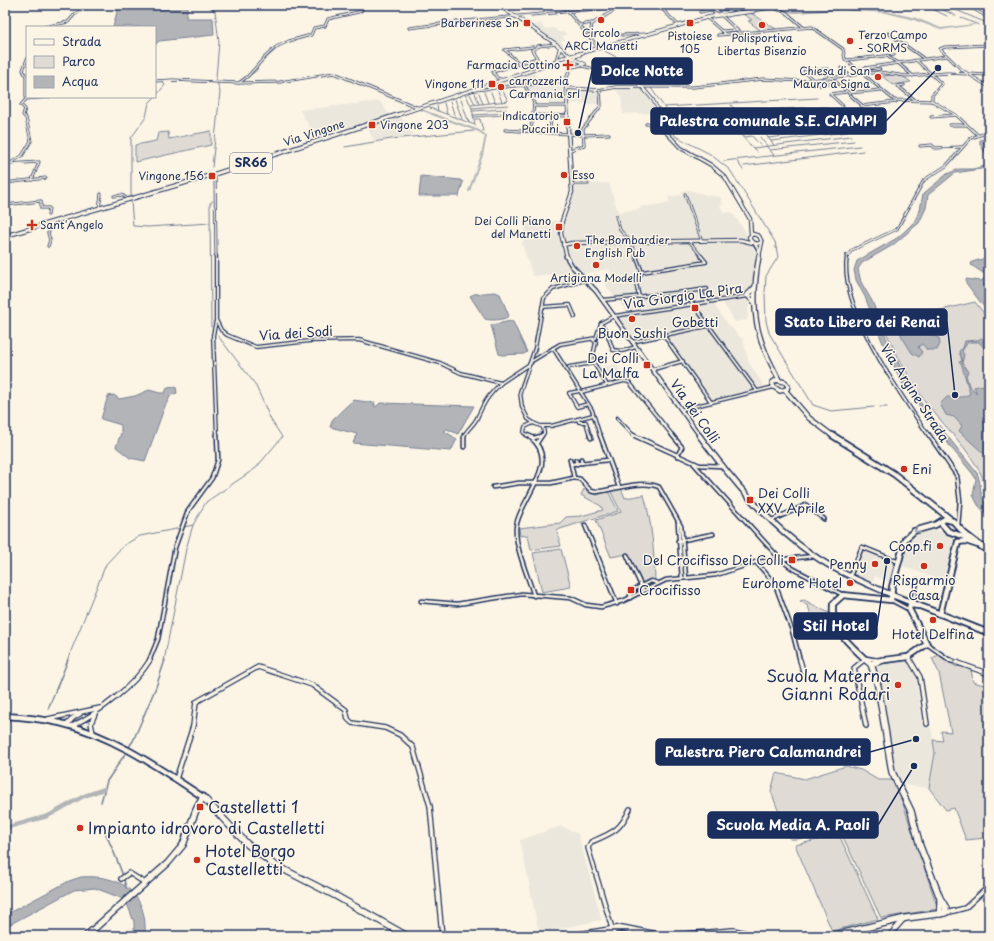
<svg xmlns="http://www.w3.org/2000/svg" width="994" height="941" font-family="'Playpen Sans',sans-serif">
<style>
.built{fill:#ece7dc}
.green{fill:#dfdbd4;stroke:#7d8599}
.water{fill:#b2b4b8;stroke:#767f94}
.lines{fill:none;stroke-linecap:round;stroke-linejoin:round}
.stream-far1{stroke:#767f94;stroke-width:1}
.stream{stroke:#767f94;stroke-width:1.5}
.canal-far2{stroke:#b2b4b8;stroke-width:1.5}
.canal-far1{stroke:#b2b4b8;stroke-width:2}
.canal{stroke:#b2b4b8;stroke-width:4}
.river{fill:#b2b4b8;fill-rule:evenodd}
.pedestrian-casing{stroke:#1b2f5e;stroke-width:2.5}
.minor-far3-casing{stroke:#1b2f5e;stroke-width:3}
.minor-far2-casing{stroke:#1b2f5e;stroke-width:4.5}
.minor-far1-casing{stroke:#1b2f5e;stroke-width:5.5}
.minor-casing{stroke:#1b2f5e;stroke-width:6}
.tertiary-far4-casing{stroke:#1b2f5e;stroke-width:3.5}
.tertiary-far3-casing{stroke:#1b2f5e;stroke-width:4.5}
.tertiary-far2-casing{stroke:#1b2f5e;stroke-width:5.5}
.tertiary-far1-casing{stroke:#1b2f5e;stroke-width:7}
.tertiary-casing{stroke:#1b2f5e;stroke-width:8}
.secondary-far4-casing{stroke:#1b2f5e;stroke-width:3.5}
.secondary-far3-casing{stroke:#1b2f5e;stroke-width:4.5}
.secondary-far2-casing{stroke:#1b2f5e;stroke-width:6}
.secondary-far1-casing{stroke:#1b2f5e;stroke-width:8}
.secondary-casing{stroke:#1b2f5e;stroke-width:8}
.primary-far1-casing{stroke:#1b2f5e;stroke-width:4}
.primary-casing{stroke:#1b2f5e;stroke-width:5}
.pedestrian{stroke:#fcf5e5;stroke-width:1}
.minor-far3{stroke:#fcf5e5;stroke-width:1.5}
.minor-far2{stroke:#fcf5e5;stroke-width:2}
.minor-far1{stroke:#fcf5e5;stroke-width:2.5}
.minor{stroke:#fcf5e5;stroke-width:3.5}
.tertiary-far4{stroke:#fcf5e5;stroke-width:2}
.tertiary-far3{stroke:#fcf5e5;stroke-width:2.5}
.tertiary-far2{stroke:#fcf5e5;stroke-width:3}
.tertiary-far1{stroke:#fcf5e5;stroke-width:4}
.tertiary{stroke:#fcf5e5;stroke-width:4.5}
.secondary-far4{stroke:#fcf5e5;stroke-width:2}
.secondary-far3{stroke:#fcf5e5;stroke-width:2.5}
.secondary-far2{stroke:#fcf5e5;stroke-width:3.5}
.secondary-far1{stroke:#fcf5e5;stroke-width:4.5}
.secondary{stroke:#fcf5e5;stroke-width:5.5}
.primary-far1{stroke:#fcf5e5;stroke-width:2.5}
.primary{stroke:#fcf5e5;stroke-width:3}
.primary-bridge-casing{stroke:#1b2f5e;stroke-width:4;stroke-linecap:butt}
.primary-bridge{stroke:#fcf5e5;stroke-width:2.5}
.oneway{stroke:#8c92a2}
.poi-dot{fill:#c8321e;stroke:#fcf5e5;stroke-width:1.5}
.labels{text-anchor:middle;stroke-width:3;stroke-linejoin:round;paint-order:stroke}
.far-poi-label{font-size:11px;fill:#1b2f5e;stroke:#fcf5e5;text-anchor:end}
.far-street-label{font-size:11px;fill:#1b2f5e;stroke:#fcf5e5}
.shield{fill:#fcf5e5;stroke:#5e6a86;stroke-width:1}
.shield-label{font-size:12px;font-weight:bold;fill:#1b2f5e}
.street-label{font-size:13px;fill:#1b2f5e;stroke:#fcf5e5}
.poi-label{font-size:13px;fill:#1b2f5e;stroke:#fcf5e5;text-anchor:end}
.near-poi-label{font-size:16px;fill:#1b2f5e;stroke:#fcf5e5;text-anchor:start}
.leader{fill:none;stroke:#1b2f5e;stroke-width:1.5}
.callout-dot{fill:#1b2f5e;stroke:#fcf5e5;stroke-width:1.5}
.callout{fill:#1b2f5e;stroke:#1b2f5e;stroke-width:1.5}
.callout-label{font-size:14px;text-anchor:middle;font-weight:bold;fill:#fff}
</style>
<rect width="100%" height="100%" fill="#fcf5e5"/>
<filter id="ink" filterUnits="userSpaceOnUse"><feTurbulence type="fractalNoise" baseFrequency=".025" numOctaves="2"/><feDisplacementMap in="SourceGraphic" scale="8" xChannelSelector="R" yChannelSelector="G"/><feConvolveMatrix kernelMatrix="1 2 1 2 8 2 1 2 1" color-interpolation-filters="sRGB"/></filter>
<g filter="url(#ink)">
<g class="built">
<polygon points="541,23 544,29 554,28 558,32 564,32 567,35 562,36 565,40 561,41 565,47 555,42 552,43 528,26"/>
<polygon points="533,72 541,83 564,80 564,89 600,90 602,93 604,104 548,103 547,97 532,96 526,86 487,90 486,88"/>
<polygon points="645,87 656,100 659,113 623,114 621,97 615,89"/>
<polygon points="380,101 390,116 399,114 414,135 374,141 367,127 353,131 348,126 327,132 325,128 311,130 300,110"/>
<polygon points="609,183 618,212 642,209 639,207 670,203 668,197 683,195 681,191 690,190 707,195 720,197 723,204 720,206 724,213 731,212 744,229 756,253 747,320 735,322 722,301 713,303 727,323 743,340 749,363 768,392 711,404 662,334 667,326 643,331 647,338 629,342 611,316 627,312 607,287 605,282 612,278 609,269 577,275 579,277 578,280 555,285 554,274 533,276 522,244 527,221 564,221 572,199 573,184"/>
<polygon points="616,364 623,372 604,376 599,368"/>
<polygon points="933,529 955,537 945,582 900,565 908,539 919,530"/>
<polygon points="863,544 898,560 890,582 875,576 872,584 851,575"/>
<polygon points="907,661 916,677 923,727 931,728 935,753 929,788 903,785 896,773 882,687 874,664"/>
<polygon points="561,826 578,834 602,920 539,933 520,840"/>
</g>
<g class="green">
<polygon points="751,13 776,29 761,31 748,21 752,20 743,14"/>
<polygon points="893,75 904,77 911,82 893,85 882,76"/>
<polygon points="211,131 211,145 135,162 135,145 156,141 158,133 168,132 169,139"/>
<path d="M975,302L989,320V500C981,492 986,484 981,474C968,448 945,427 927,404C911,382 897,356 886,332L930,320L928,313Z"/>
<path d="M621,488L625,498L644,495C652,523 654,552 655,580L640,585L627,554L611,557L596,520L621,512L610,490Z"/>
<polygon points="584,489 597,495 608,491 618,511 560,529 557,531 561,546 531,550 528,535 520,536 519,528 560,523 566,517 581,516 603,510 601,506 581,495"/>
<polygon points="561,549 571,587 542,592 533,553"/>
<polygon points="804,600 829,613 829,618 811,615 808,606 800,601"/>
<polygon points="939,655 955,666 971,668 973,682 988,686 987,675 989,676 989,844 985,838 966,840 954,808 946,810 929,788 935,753 933,740 943,741 941,731 951,732 939,673 932,658"/>
<path d="M846,766L861,770L878,780H895L938,909L881,918L837,824C823,830 805,841 790,839L787,835L771,791L776,773L805,779Z"/>
<polygon points="839,835 878,919 832,931 795,845"/>
</g>
<g class="water">
<path d="M148,5H188L186,18H213L214,35L159,41L155,45V27H113L118,8C129,7 137,10 148,5Z"/>
<path d="M989,137L983,142L989,152L987,168L955,173L928,195L926,208L919,223L893,245L862,263L858,269L861,282L872,301L889,345L917,398L977,473C980,480 980,485 981,492C982,502 989,507 989,517L978,505L973,495L976,479L972,473L953,450L902,383L882,341L865,297L856,280L854,270L857,261L897,238L905,231L914,222L920,210L923,194L947,174L959,169H973L985,166L986,154L980,144V140Z"/>
<polygon points="421,176 460,180 463,182 459,196 419,196"/>
<polygon points="989,257 989,307 984,307 966,283 966,279 981,281 985,278 986,275 971,265 972,262"/>
<path d="M495,292L500,294L509,316C504,320 492,321 485,319L470,296L474,294Z"/>
<polygon points="511,321 513,322 527,352 524,354 501,355 499,354 491,325"/>
<polygon points="902,330 928,334 939,338 940,344 937,350 927,350 922,344 918,347 922,352 919,357 912,353 901,335"/>
<polygon points="982,338 985,341 982,342 989,351 989,354 979,342 968,342 962,351 964,355 962,363 968,372 966,375 969,386 977,393 974,387 989,384 989,455 983,453 959,431 962,426 954,417 946,415 940,404 947,397 962,397 970,394 962,366 959,362 962,361 959,351 963,348 965,341 978,340"/>
<polygon points="176,387 177,393 171,395 165,406 145,461 130,458 116,447 121,433 121,425 101,419 108,396 114,395 119,399 135,396 149,390 160,393 165,393 167,388"/>
<polygon points="353,400 375,403 374,406 377,406 380,403 474,406 458,434 447,429 444,431 457,439 451,451 353,443 357,434 330,427 333,419"/>
<path d="M81,877C121,874 148,893 145,936H134V922L128,906L121,898L95,888L74,890L5,927V915L69,881Z"/>
</g>
<g class="lines">
<g class="stream-far1">
<polyline points="209,5 210,8 215,11 219,42 216,78 220,92 212,167"/>
<polyline points="924,5 947,16"/>
<polyline points="933,5 956,16"/>
<polyline points="944,5 989,24"/>
<polyline points="961,18 979,25"/>
<polyline points="603,50 631,65 649,85"/>
<polyline points="263,61 280,46"/>
<polyline points="241,82 257,70 258,66"/>
<polyline points="651,88 664,107 675,136 710,154 730,170 775,242 778,257 766,276 765,292"/>
<polyline points="498,91 502,102"/>
<polyline points="484,92 488,103"/>
<polyline points="491,92 495,103"/>
<polyline points="475,93 479,104"/>
<polyline points="479,93 483,104"/>
<polyline points="470,94 475,104"/>
<polyline points="466,95 472,108 475,125"/>
<polyline points="155,97 165,85 162,81"/>
<polyline points="460,97 469,123"/>
<polyline points="455,99 462,119"/>
<polyline points="450,101 455,117"/>
<polyline points="444,103 447,114"/>
<polyline points="471,105 508,101 503,91"/>
<polyline points="731,105 737,113"/>
<polyline points="437,106 438,111"/>
<polyline points="664,107 817,98"/>
<polyline points="430,108 475,125"/>
<polyline points="472,108 508,105"/>
<polyline points="816,108 820,114"/>
<polyline points="472,111 506,109"/>
<polyline points="738,111 827,107"/>
<polyline points="799,112 833,116"/>
<polyline points="777,113 782,120"/>
<polyline points="473,115 506,113"/>
<polyline points="744,115 752,125"/>
<polyline points="755,115 773,132 840,124"/>
<polyline points="762,115 771,127"/>
<polyline points="769,115 779,126"/>
<polyline points="734,116 742,127"/>
<polyline points="473,117 506,115"/>
<polyline points="709,117 796,112"/>
<polyline points="475,119 480,119 483,131"/>
<polyline points="775,121 816,117"/>
<polyline points="769,127 830,120"/>
<polyline points="736,128 758,125 774,145"/>
<polyline points="743,137 752,136 761,146"/>
<polyline points="760,137 767,146"/>
<polyline points="768,138 844,129"/>
<polyline points="771,141 847,132"/>
<polyline points="345,147 391,139 474,131"/>
<polyline points="767,147 774,155"/>
<polyline points="753,148 851,136"/>
<polyline points="770,150 854,141"/>
<polyline points="757,152 735,129 727,116 797,112 828,116"/>
<polyline points="724,161 860,146"/>
<polyline points="737,161 743,170"/>
<polyline points="744,166 863,151"/>
<polyline points="131,198 131,138 146,117 149,103 155,97"/>
<polyline points="131,201 133,226 148,227 210,223"/>
<polyline points="765,294 766,321 769,333 813,405 831,411 874,407"/>
<polyline points="211,327 210,203 213,201"/>
<polyline points="880,407 887,407"/>
<polyline points="184,527 193,525"/>
<polyline points="67,661 106,564 124,545 140,536 181,528"/>
<polyline points="164,661 186,549 193,525 206,502 256,468 282,437 271,420 255,384 218,336"/>
</g>
<g class="stream">
<polyline points="48,709 68,660"/>
<polyline points="128,748 133,741 156,687 165,660"/>
<polyline points="101,802 107,781 127,751"/>
<path d="M104,829C111,847 123,870 126,888"/>
</g>
<polyline class="canal-far2" points="420,109 435,115"/>
<polyline class="canal-far1" points="432,114 479,131 486,136 482,155 469,191"/>
<polyline class="canal" points="5,828 48,816 84,796 104,789"/>
<polygon class="river" points="771,5 774,5 786,10 796,11 841,8 886,11 916,18 941,28 974,24 975,25 941,30 914,20 886,13 841,10 796,13 784,12"/>
<defs>
<polygon id="pedestrian" points="870,68 880,69 866,72 861,70"/>
<g id="minor-far3">
<polyline points="562,5 599,48"/>
<polyline points="658,5 679,26"/>
<polyline points="704,5 716,14"/>
<polyline points="713,5 723,12"/>
<polyline points="860,5 864,7"/>
<polyline points="967,5 989,18"/>
<polyline points="772,7 787,13 803,27"/>
<polyline points="700,12 709,10"/>
<polyline points="737,14 754,12"/>
<polyline points="714,15 751,5"/>
<polyline points="722,16 740,33"/>
<polyline points="726,16 736,14"/>
<polyline points="707,18 725,34"/>
<polyline points="580,25 592,23"/>
<polyline points="44,27 68,22 76,13 86,8 87,5"/>
<polyline points="409,28 465,21 641,5"/>
<polyline points="722,31 737,30"/>
<polyline points="888,33 923,58"/>
<polyline points="622,35 646,34"/>
<polyline points="718,35 812,27 843,49 845,59 894,100 932,101"/>
<polyline points="590,36 592,24 618,8"/>
<polyline points="989,45 945,47 940,49 962,70 989,87"/>
<polyline points="538,46 556,44"/>
<polyline points="505,50 533,47"/>
<polyline points="505,50 519,63"/>
<polyline points="887,56 896,62"/>
<polyline points="847,60 894,55"/>
<polyline points="916,60 942,84 932,95 932,101"/>
<polyline points="897,62 913,76"/>
<polyline points="582,66 595,69"/>
<polyline points="841,68 849,75"/>
<polyline points="822,69 831,77"/>
<polyline points="858,69 946,56"/>
<polyline points="816,70 828,69"/>
<polyline points="804,71 812,79"/>
<polyline points="830,77 849,93 880,90"/>
<polyline points="503,80 497,78 493,72 537,58 532,50 539,46"/>
<polyline points="155,81 173,80 239,83 248,76 265,57 276,47 289,41 311,35 314,28 325,26 328,19 358,12 361,11 363,7 373,5"/>
<polyline points="239,83 280,82 334,73 419,108"/>
<polyline points="820,85 836,83"/>
<polyline points="904,85 898,86 915,100"/>
<polyline points="525,86 534,103 531,131"/>
<polyline points="642,87 694,87 763,79 802,81 879,72 906,76 947,73 989,75"/>
<polyline points="474,90 566,81"/>
<polyline points="849,94 863,106"/>
<polyline points="26,99 26,76 23,70 27,59"/>
<polyline points="932,101 956,115 978,135"/>
<polyline points="534,106 568,106"/>
<polyline points="843,106 830,94 846,92"/>
<polyline points="861,106 896,102"/>
<polyline points="533,115 568,116"/>
<polyline points="931,117 955,115"/>
<polyline points="646,124 663,122"/>
<polyline points="950,125 966,125"/>
<polyline points="505,130 584,135 609,134"/>
<polyline points="550,132 551,116"/>
<polyline points="920,146 932,145 935,148 962,147"/>
<polyline points="570,150 584,145 583,129 601,106 600,91"/>
<polyline points="9,164 39,162 32,180"/>
<polyline points="5,171 12,162 22,156 31,141 26,118 23,115 25,109 21,105 26,99 49,97"/>
<polyline points="215,174 216,257"/>
<polyline points="5,183 46,178"/>
<polyline points="572,184 588,184"/>
<polyline points="685,194 702,241"/>
<polyline points="114,196 122,195 129,200"/>
<polyline points="5,205 41,201 41,208 49,208 48,215"/>
<polyline points="99,209 101,194"/>
<polyline points="616,216 620,230 631,242 637,257"/>
<polyline points="689,241 702,257"/>
<polyline points="48,246 50,240 48,233 52,226 51,223"/>
<polyline points="847,257 852,250 897,229 924,180 946,166 971,138 989,132"/>
</g>
<g id="minor-far2">
<polyline points="216,256 216,320 221,330 227,335 256,347 310,341 359,340 440,363 461,373 501,383 531,363"/>
<polyline points="636,256 642,272"/>
<path d="M847,256C838,308 901,395 929,436"/>
<polyline points="642,272 706,262 701,256"/>
<polyline points="700,290 707,301"/>
<polyline points="684,292 707,289"/>
<polyline points="639,297 636,283 642,272"/>
<polyline points="603,300 684,292 757,391"/>
<polyline points="542,307 570,305 575,317"/>
<polyline points="216,321 213,335 217,436"/>
<polyline points="601,325 606,330 613,350 622,351 636,347"/>
<polyline points="664,336 711,402"/>
<polyline points="593,340 596,342 592,360 607,385"/>
<polyline points="632,342 708,326"/>
<polyline points="553,348 592,410 600,436"/>
<polyline points="532,361 560,344 596,338 601,323 614,316 755,295"/>
<polyline points="569,367 594,363"/>
<polyline points="654,369 683,361"/>
<polyline points="580,391 569,393 577,407 588,404"/>
<polyline points="581,392 624,381 629,382 673,436"/>
<polyline points="683,409 774,387"/>
<polyline points="617,418 634,436"/>
<polyline points="578,419 579,422 586,422 590,436"/>
<polyline points="534,423 528,419 522,407 520,392 535,348 544,298 553,289 585,280"/>
<polyline points="542,426 551,426 593,415"/>
<path d="M464,436C467,429 474,425 477,418C485,401 487,397 501,383"/>
<polyline points="529,436 524,433 525,427 533,423 543,427 544,433 542,436"/>
</g>
<g id="minor-far1">
<polyline points="527,435 534,438 541,436"/>
<polyline points="590,435 591,438"/>
<polyline points="600,435 619,487"/>
<polyline points="633,435 699,465 722,466"/>
<polyline points="672,435 682,447 677,456"/>
<polyline points="929,435 957,476 960,501 958,526"/>
<path d="M531,438C562,463 518,501 516,528C515,548 528,576 534,596"/>
<polyline points="537,443 542,435"/>
<polyline points="464,447 464,435"/>
<polyline points="581,459 582,463"/>
<polyline points="570,460 571,464"/>
<polyline points="576,460 577,464"/>
<polyline points="694,464 780,559 792,568 843,595"/>
<polyline points="574,478 571,464 608,460"/>
<path d="M493,487L519,483H551L574,478L580,479L591,491L595,492C613,490 643,479 659,487L681,526L686,578"/>
<polyline points="772,520 806,505 824,519"/>
<polyline points="678,523 682,578"/>
<polyline points="585,525 617,604"/>
<polyline points="678,541 713,534"/>
<polyline points="627,555 643,590"/>
<polyline points="756,562 775,584 792,630 800,661"/>
<polyline points="850,576 862,547 899,562"/>
<polyline points="630,598 631,591 651,581 657,583"/>
<polyline points="891,600 908,609"/>
<polyline points="421,601 457,604 522,594 571,598 586,605 601,607 623,601 666,580 716,575 756,562 814,556"/>
<polyline points="913,603 917,580"/>
<polyline points="927,644 951,661"/>
<polyline points="908,657 910,661"/>
<polyline points="149,661 158,639 175,547 188,511 212,478 218,460 217,435"/>
<polyline points="863,661 866,658 877,660"/>
</g>
<g id="minor">
<polyline points="800,660 803,671"/>
<polyline points="864,660 854,668 866,726"/>
<polyline points="875,660 877,660"/>
<polyline points="910,660 920,677 927,724"/>
<polyline points="950,660 989,674"/>
<polyline points="48,719 100,708"/>
<polyline points="67,725 73,718 80,714"/>
<path d="M72,726C100,712 134,686 150,660"/>
<polyline points="93,733 91,723 95,714"/>
<polyline points="176,779 193,726 196,702 258,667 312,685 346,710 348,719 352,723 385,728 400,735 413,747 430,806 442,936"/>
<polyline points="121,879 129,873 145,883"/>
<polyline points="946,913 965,908 989,886"/>
<polyline points="857,931 860,936"/>
<path d="M614,935L588,848L591,842C612,833 620,831 630,809"/>
<polyline points="889,936 903,920"/>
</g>
<polyline id="tertiary-far4" points="566,88 568,115"/>
<g id="tertiary-far3">
<polyline points="563,245 572,243 741,240 753,243"/>
<polyline points="567,257 561,234 562,221 572,192 567,114"/>
</g>
<polyline id="tertiary-far2" points="566,256 572,266 596,291 700,436"/>
<path id="tertiary-far1" d="M699,435C731,479 768,524 813,555C837,572 865,583 892,595"/>
<path id="tertiary" d="M5,716C23,717 41,719 60,723C112,735 159,768 203,797"/>
<g id="secondary-far4">
<polyline points="570,57 585,64 571,67"/>
<polyline points="574,59 574,57 580,55"/>
<polyline points="570,60 572,63 566,80 566,88 598,90"/>
<polyline points="599,90 616,87 642,87 653,100 661,115"/>
</g>
<g id="secondary-far3">
<polyline points="661,114 661,126"/>
<polyline points="661,127 681,148 711,165 725,177 750,219 751,234"/>
<polyline points="656,128 655,126 662,123"/>
<polygon points="753,234 759,236 762,242 757,244 751,241 749,237"/>
<polyline points="755,244 759,251 759,256"/>
<polyline points="759,257 762,242"/>
</g>
<g id="secondary-far2">
<path d="M759,256C754,283 752,314 761,340C765,354 773,367 779,380"/>
<polyline points="754,302 747,295 755,287"/>
<polygon points="776,380 785,382 788,386 787,389 780,391 774,387 772,383"/>
<polyline points="785,390 809,418 833,436"/>
</g>
<g id="secondary-far1">
<polyline points="832,435 894,474 949,518"/>
<polyline points="941,523 948,531 970,539"/>
<polyline points="958,542 966,541 978,545"/>
<polyline points="981,546 989,551"/>
<polyline points="892,595 989,633"/>
<polyline points="940,614 958,542"/>
<path d="M867,661C850,644 830,630 833,604L843,595L891,600L892,587L905,539L914,531L935,525L945,519L953,521L965,534L982,547"/>
<polyline points="877,661 908,657 927,644 909,609 910,605 919,606"/>
</g>
<g id="secondary">
<polyline points="871,664 883,660"/>
<polyline points="940,900 940,914"/>
<polyline points="86,936 168,863 183,845 196,810 203,797 247,844 273,864 336,896 407,936"/>
<polyline points="573,936 622,928 662,936"/>
<polyline points="605,936 629,936"/>
<polyline points="672,936 733,931 756,936"/>
<polyline points="740,936 748,936"/>
<polyline points="831,936 906,918 945,913 946,908 940,898 920,846 911,811 892,772 878,686 871,664 866,660"/>
</g>
<g id="primary-far1">
<polyline points="498,5 556,44 570,56"/>
<polyline points="570,56 709,17 768,8"/>
<polyline points="556,62 560,48"/>
<polyline points="397,115 545,66 561,58 570,56"/>
</g>
<polyline id="primary" points="5,236 215,174 400,114"/>
</defs>
<use href="#pedestrian" class="pedestrian-casing"/>
<use href="#minor-far3" class="minor-far3-casing"/>
<use href="#minor-far2" class="minor-far2-casing"/>
<use href="#minor-far1" class="minor-far1-casing"/>
<use href="#minor" class="minor-casing"/>
<use href="#tertiary-far4" class="tertiary-far4-casing"/>
<use href="#tertiary-far3" class="tertiary-far3-casing"/>
<use href="#tertiary-far2" class="tertiary-far2-casing"/>
<use href="#tertiary-far1" class="tertiary-far1-casing"/>
<use href="#tertiary" class="tertiary-casing"/>
<use href="#secondary-far4" class="secondary-far4-casing"/>
<use href="#secondary-far3" class="secondary-far3-casing"/>
<use href="#secondary-far2" class="secondary-far2-casing"/>
<use href="#secondary-far1" class="secondary-far1-casing"/>
<use href="#secondary" class="secondary-casing"/>
<use href="#primary-far1" class="primary-far1-casing"/>
<use href="#primary" class="primary-casing"/>
<use href="#pedestrian" class="pedestrian"/>
<use href="#minor-far3" class="minor-far3"/>
<use href="#minor-far2" class="minor-far2"/>
<use href="#minor-far1" class="minor-far1"/>
<use href="#minor" class="minor"/>
<use href="#tertiary-far4" class="tertiary-far4"/>
<use href="#tertiary-far3" class="tertiary-far3"/>
<use href="#tertiary-far2" class="tertiary-far2"/>
<use href="#tertiary-far1" class="tertiary-far1"/>
<use href="#tertiary" class="tertiary"/>
<use href="#secondary-far4" class="secondary-far4"/>
<use href="#secondary-far3" class="secondary-far3"/>
<use href="#secondary-far2" class="secondary-far2"/>
<use href="#secondary-far1" class="secondary-far1"/>
<use href="#secondary" class="secondary"/>
<use href="#primary-far1" class="primary-far1"/>
<use href="#primary" class="primary"/>
<defs>
<polyline id="primary-bridge" points="768,8 779,5"/>
</defs>
<use href="#primary-bridge" class="primary-bridge-casing"/>
<use href="#primary-bridge" class="primary-bridge"/>
</g>
<defs><path id="oneway-chevron" d="M-2-3.5L2.5 0L-2 3.5" fill="none" stroke-width="1.6" stroke-linecap="round" stroke-linejoin="round"/></defs>
<g class="oneway">
<use href="#oneway-chevron" transform="translate(917 530) rotate(157)"/>
<use href="#oneway-chevron" transform="translate(956 662) rotate(-158)"/>
</g>
</g>
<g class="poi-dot">
<circle cx="601" cy="20" r="4"/>
<rect x="523" y="19" width="8" height="8" rx="2"/>
<rect x="686" y="19" width="8" height="8" rx="2"/>
<circle cx="762" cy="25" r="4"/>
<circle cx="850" cy="41" r="4"/>
<path d="M566 59h4v4h4v4h-4v4h-4v-4h-4v-4h4z"/>
<circle cx="878" cy="77" r="4"/>
<rect x="488" y="80" width="8" height="8" rx="2"/>
<circle cx="501" cy="87" r="4"/>
<rect x="563" y="118" width="8" height="8" rx="2"/>
<rect x="368" y="121" width="8" height="8" rx="2"/>
<circle cx="564" cy="175" r="4"/>
<rect x="208" y="172" width="8" height="8" rx="2"/>
<path d="M30 219h4v4h4v4h-4v4h-4v-4h-4v-4h4z"/>
<rect x="555" y="223" width="8" height="8" rx="2"/>
<circle cx="577" cy="246" r="4"/>
<circle cx="596" cy="265" r="4"/>
<rect x="691" y="304" width="8" height="8" rx="2"/>
<circle cx="632" cy="319" r="4"/>
<rect x="643" y="361" width="8" height="8" rx="2"/>
<circle cx="904" cy="469" r="4"/>
<rect x="746" y="496" width="8" height="8" rx="2"/>
<circle cx="940" cy="546" r="4"/>
<rect x="788" y="556" width="8" height="8" rx="2"/>
<circle cx="875" cy="564" r="4"/>
<circle cx="924" cy="566" r="4"/>
<circle cx="850" cy="583" r="4"/>
<rect x="627" y="586" width="8" height="8" rx="2"/>
<circle cx="933" cy="620" r="4"/>
<circle cx="898" cy="685" r="4"/>
<rect x="196" y="803" width="8" height="8" rx="2"/>
<circle cx="80" cy="828" r="4"/>
<circle cx="197" cy="860" r="4"/>
</g>
<g class="labels">
<g class="far-poi-label">
<text x="519" y="27">Barberinese Sn</text>
<text x="601" y="37" text-anchor="middle">Circolo<tspan x="601" dy="13">ARCI Manetti</tspan></text>
<text x="858" y="39" text-anchor="start">Terzo Campo<tspan x="858" dy="13">- SORMS</tspan></text>
<text x="690" y="40" text-anchor="middle">Pistoiese<tspan x="690" dy="13">105</tspan></text>
<text x="762" y="42" text-anchor="middle">Polisportiva<tspan x="762" dy="13">Libertas Bisenzio</tspan></text>
<text x="560" y="69">Farmacia Cottino</text>
<text x="870" y="75">Chiesa di San<tspan x="870" dy="13">Mauro a Signa</tspan></text>
<text x="509" y="85" text-anchor="start">carrozzeria<tspan x="509" dy="13">Carmania srl</tspan></text>
<text x="484" y="88">Vingone 111</text>
<text x="559" y="120">Indicatorio<tspan x="559" dy="13">Puccini</tspan></text>
<text x="380" y="129" text-anchor="start">Vingone 203</text>
<text x="572" y="179" text-anchor="start">Esso</text>
<text x="204" y="180">Vingone 156</text>
<text x="551" y="225">Dei Colli Piano<tspan x="551" dy="13">del Manetti</tspan></text>
<text x="40" y="229" text-anchor="start">Sant'Angelo</text>
<text x="585" y="244" text-anchor="start">The Bombardier<tspan x="585" dy="13">English Pub</tspan></text>
<text x="596" y="282" text-anchor="middle">Artigiana Modelli</text>
</g>
<g class="far-street-label">
<text transform="translate(314 133) rotate(-18)" y="4">Via Vingone</text>
</g>
<rect class="shield" x="230" y="153" width="42" height="20" rx="3"/>
<g class="shield-label">
<text x="251" y="167">SR66</text>
</g>
<g class="street-label">
<text transform="translate(683 296) rotate(-8)" y="5">Via Giorgio La Pira</text>
<text transform="translate(296 333) rotate(-4)" y="5">Via dei Sodi</text>
<text transform="translate(915 393) rotate(57)" y="5">Via Argine Strada</text>
<text transform="translate(695 411) rotate(55)" y="5">Via dei Colli</text>
</g>
<g class="poi-label">
<text x="695" y="327" text-anchor="middle">Gobetti</text>
<text x="632" y="338" text-anchor="middle">Buon Sushi</text>
<text x="639" y="363">Dei Colli<tspan x="639" dy="15">La Malfa</tspan></text>
<text x="912" y="474" text-anchor="start">Eni</text>
<text x="758" y="498" text-anchor="start">Dei Colli<tspan x="758" dy="15">XXV Aprile</tspan></text>
<text x="932" y="551">Coop.fi</text>
<text x="784" y="565">Del Crocifisso Dei Colli</text>
<text x="867" y="569">Penny</text>
<text x="924" y="585" text-anchor="middle">Risparmio<tspan x="924" dy="15">Casa</tspan></text>
<text x="842" y="588">Eurohome Hotel</text>
<text x="639" y="595" text-anchor="start">Crocifisso</text>
<text x="933" y="639" text-anchor="middle">Hotel Delfina</text>
</g>
<g class="near-poi-label">
<text x="890" y="682" text-anchor="end">Scuola Materna<tspan x="890" dy="18">Gianni Rodari</tspan></text>
<text x="208" y="813">Castelletti 1</text>
<text x="88" y="834">Impianto idrovoro di Castelletti</text>
<text x="205" y="857">Hotel Borgo<tspan x="205" dy="18">Castelletti</tspan></text>
</g>
</g>
<path class="leader" d="M578 133L592 71M938 68L886 121M955 395L947 322M887 561L877 626M916 739L870 752M914 766L878 825"/>
<g class="callout-dot">
<circle cx="578" cy="133" r="4"/>
<circle cx="938" cy="68" r="4"/>
<circle cx="955" cy="395" r="4"/>
<circle cx="887" cy="561" r="4"/>
<circle cx="916" cy="739" r="4"/>
<circle cx="914" cy="766" r="4"/>
</g>
<g class="callout">
<rect x="592" y="58" width="100" height="26" rx="4"/>
<rect x="651" y="108" width="235" height="26" rx="4"/>
<rect x="776" y="309" width="171" height="26" rx="4"/>
<rect x="794" y="613" width="83" height="26" rx="4"/>
<rect x="656" y="739" width="214" height="26" rx="4"/>
<rect x="708" y="812" width="170" height="26" rx="4"/>
</g>
<g class="callout-label">
<text x="642" y="76">Dolce Notte</text>
<text x="768" y="126">Palestra comunale S.E. CIAMPI</text>
<text x="862" y="327">Stato Libero dei Renai</text>
<text x="836" y="631">Stil Hotel</text>
<text x="763" y="757">Palestra Piero Calamandrei</text>
<text x="793" y="830">Scuola Media A. Paoli</text>
</g>
<rect width="994" height="941" fill="none" stroke="#fcf5e5" stroke-width="20"/>
<rect x="10" y="10" width="974" height="921" fill="none" stroke="#1b2f5e" stroke-width="1.5" filter="url(#ink)"/>
<rect x="26" y="26" width="130" height="72" fill="#fcf5e5" stroke="#a2a6af"/>
<rect x="34" y="39" width="20" height="6" fill="#fcf5e5" stroke="#a2a6af"/>
<text x="62" y="46" font-size="12" fill="#1b2f5e">Strada</text>
<rect x="34" y="56" width="20" height="12" fill="#dfdbd4" stroke="#a2a6af"/>
<text x="62" y="66" font-size="12" fill="#1b2f5e">Parco</text>
<rect x="34" y="76" width="20" height="12" fill="#b2b4b8" stroke="#a2a6af"/>
<text x="62" y="86" font-size="12" fill="#1b2f5e">Acqua</text>
</svg>
